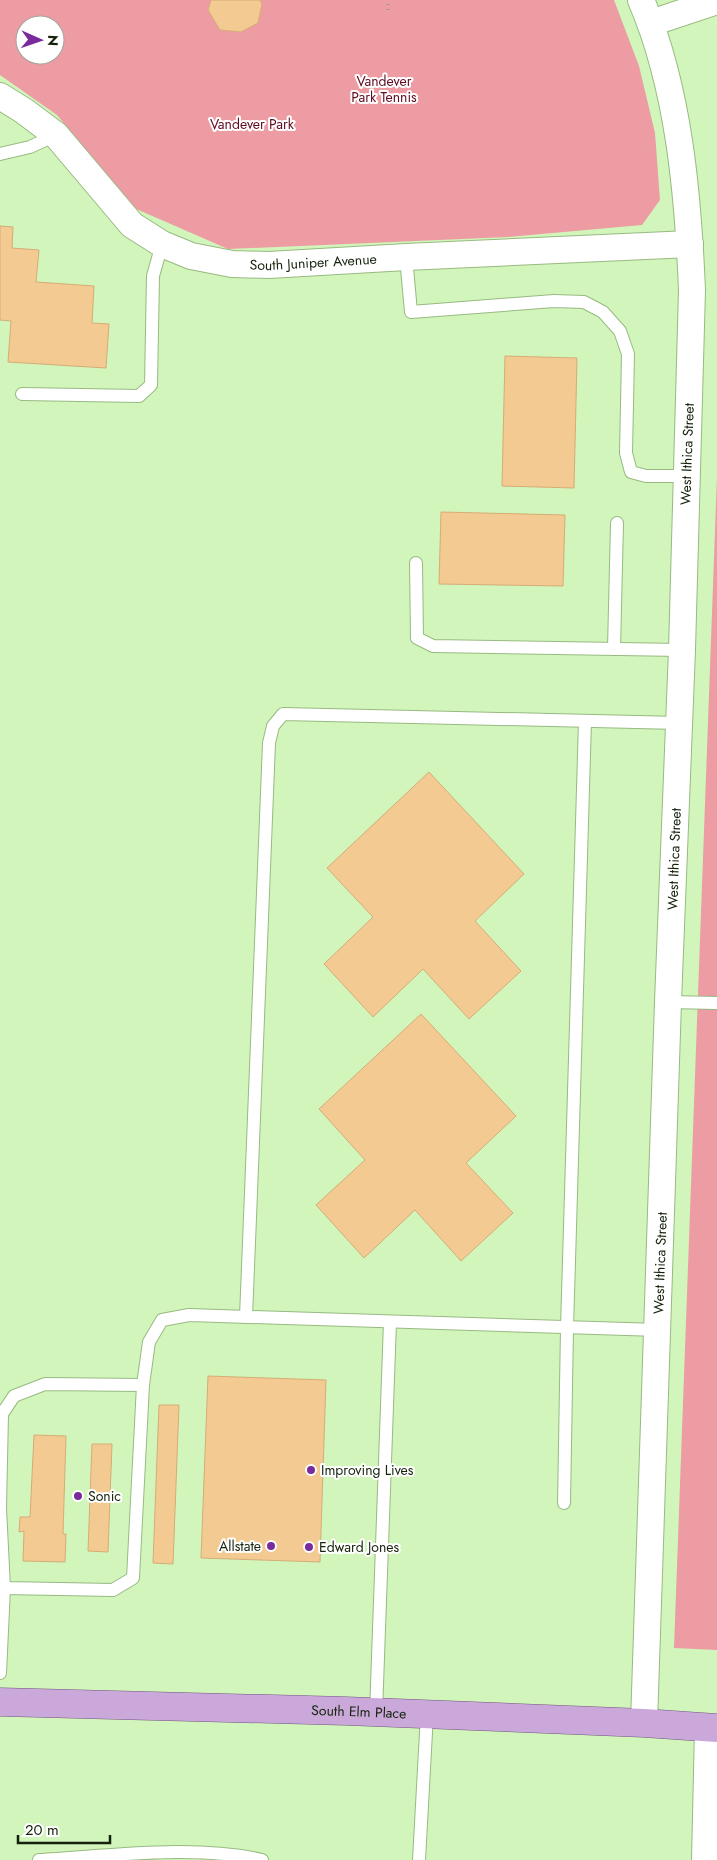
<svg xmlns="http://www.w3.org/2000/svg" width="717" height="1860" font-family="Jost,sans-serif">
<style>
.green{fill:#ed9ca3;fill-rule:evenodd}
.building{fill:#f4ca93;stroke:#d5ac76}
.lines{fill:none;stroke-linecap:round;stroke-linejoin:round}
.service-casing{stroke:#98ba82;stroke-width:14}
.minor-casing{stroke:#98ba82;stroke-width:28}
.primary-casing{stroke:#735481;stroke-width:29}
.path{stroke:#88a377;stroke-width:3;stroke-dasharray:1 4;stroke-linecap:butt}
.service{stroke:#fff;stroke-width:12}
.minor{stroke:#fff;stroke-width:26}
.primary{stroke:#caa9da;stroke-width:28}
.poi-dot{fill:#792a9b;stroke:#fff;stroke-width:2}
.labels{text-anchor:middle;stroke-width:4;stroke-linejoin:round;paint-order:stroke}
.park-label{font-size:14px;fill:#5f0b20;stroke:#fff}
.street-label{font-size:14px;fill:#14210b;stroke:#fff}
.poi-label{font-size:14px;fill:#14210b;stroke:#fff;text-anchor:start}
</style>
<rect width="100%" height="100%" fill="#d1f5bb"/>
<g class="green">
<path d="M0,0H614L639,66L655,133L660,200L642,225L508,237L228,249L134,208L57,115L0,75ZM25,25H55V55H25Z"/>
<polygon points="717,477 717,1650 674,1648"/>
</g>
<g class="building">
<polygon points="211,0 260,0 262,4 258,23 241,32 220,30 208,10"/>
<polygon points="0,226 13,227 12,248 39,250 36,282 94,286 92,323 109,324 106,368 8,362 11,321 0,320"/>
<polygon points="505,356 577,358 574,488 502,486"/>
<polygon points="441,512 565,515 563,586 439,584"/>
<polygon points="429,772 524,874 475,921 521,971 469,1019 423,969 373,1017 324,964 373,917 327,868"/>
<polygon points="421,1014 516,1116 466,1163 513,1213 461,1261 415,1210 364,1258 316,1205 365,1160 319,1109"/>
<polygon points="208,1376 326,1380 320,1562 201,1558"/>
<polygon points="159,1405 179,1405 173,1564 153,1563"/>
<polygon points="34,1435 66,1436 63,1534 66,1534 65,1562 23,1561 24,1531 19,1532 20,1517 30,1517"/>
<polygon points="92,1444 112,1444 108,1552 88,1551"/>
</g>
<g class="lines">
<defs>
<g id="service">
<polyline points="0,154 30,147 56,135"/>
<polyline points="406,257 411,312 554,301 584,302 603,312 620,331 628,354 626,453 631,472 646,476 686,476"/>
<polyline points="22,394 139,396 151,385 153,276 162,244"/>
<polyline points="416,563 417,638 433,646 682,650"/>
<polyline points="614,649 617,523"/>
<polyline points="668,1002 717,1003"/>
<polyline points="246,1317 269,743 273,726 283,714 679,723"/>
<polyline points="143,1385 45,1384 14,1396 2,1414 0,1508 4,1588 113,1590 133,1578 143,1385 149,1342 162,1320 189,1315 658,1330"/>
<polyline points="564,1503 567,1328 585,721"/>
<polyline points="0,1673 4,1588"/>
<polyline points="376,1713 390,1322"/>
<path d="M39,1860C109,1856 195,1844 262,1860"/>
<polyline points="419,1860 427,1714"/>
</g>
<g id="minor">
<path d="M641,0C679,88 688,195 692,290L682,650L668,1002L644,1723"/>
<polyline points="651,23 717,1"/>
<path id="s1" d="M0,96L24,111L56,135L132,225L162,244L191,256L232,264L269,265L406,257L690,244"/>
<polyline points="705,1860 708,1728"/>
</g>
<g id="primary">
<path id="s2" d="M0,1702L346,1711L644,1723L717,1728"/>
</g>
</defs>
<use href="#service" class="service-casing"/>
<use href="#minor" class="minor-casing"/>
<use href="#primary" class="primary-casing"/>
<polyline class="path" points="388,10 388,0"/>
<use href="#service" class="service"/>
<use href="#minor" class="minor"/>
<use href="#primary" class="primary"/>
</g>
<g class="poi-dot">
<circle cx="311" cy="1470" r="5"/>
<circle cx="78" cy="1496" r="5"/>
<circle cx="271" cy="1546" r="5"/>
<circle cx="309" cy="1547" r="5"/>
</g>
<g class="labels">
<g class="park-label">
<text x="384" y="86">Vandever<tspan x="384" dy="16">Park Tennis</tspan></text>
<text x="252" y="129">Vandever Park</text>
</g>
<g class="street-label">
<text dy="5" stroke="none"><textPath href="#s1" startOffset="376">South Juniper Avenue</textPath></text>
<text transform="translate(687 454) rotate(-88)" y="5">West Ithica Street</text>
<text transform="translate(674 859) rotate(-88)" y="5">West Ithica Street</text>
<text transform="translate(660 1263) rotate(-88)" y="5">West Ithica Street</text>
<text dy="5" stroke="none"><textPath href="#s2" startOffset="359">South Elm Place</textPath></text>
</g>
<g class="poi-label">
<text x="321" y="1475">Improving Lives</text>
<text x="88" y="1501">Sonic</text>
<text x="261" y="1551" text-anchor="end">Allstate</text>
<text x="319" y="1552">Edward Jones</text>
</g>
</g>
<g transform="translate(40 40) rotate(92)"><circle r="24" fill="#ffffff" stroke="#a1a69d"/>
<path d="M0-4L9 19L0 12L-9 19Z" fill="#792a9b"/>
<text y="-8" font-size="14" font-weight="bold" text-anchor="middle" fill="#14210b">N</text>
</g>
<path d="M18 1835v8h92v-8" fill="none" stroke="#14210b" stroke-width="2.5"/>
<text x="25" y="1835" font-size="15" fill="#14210b" stroke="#ffffff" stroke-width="4" paint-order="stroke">20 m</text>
</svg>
